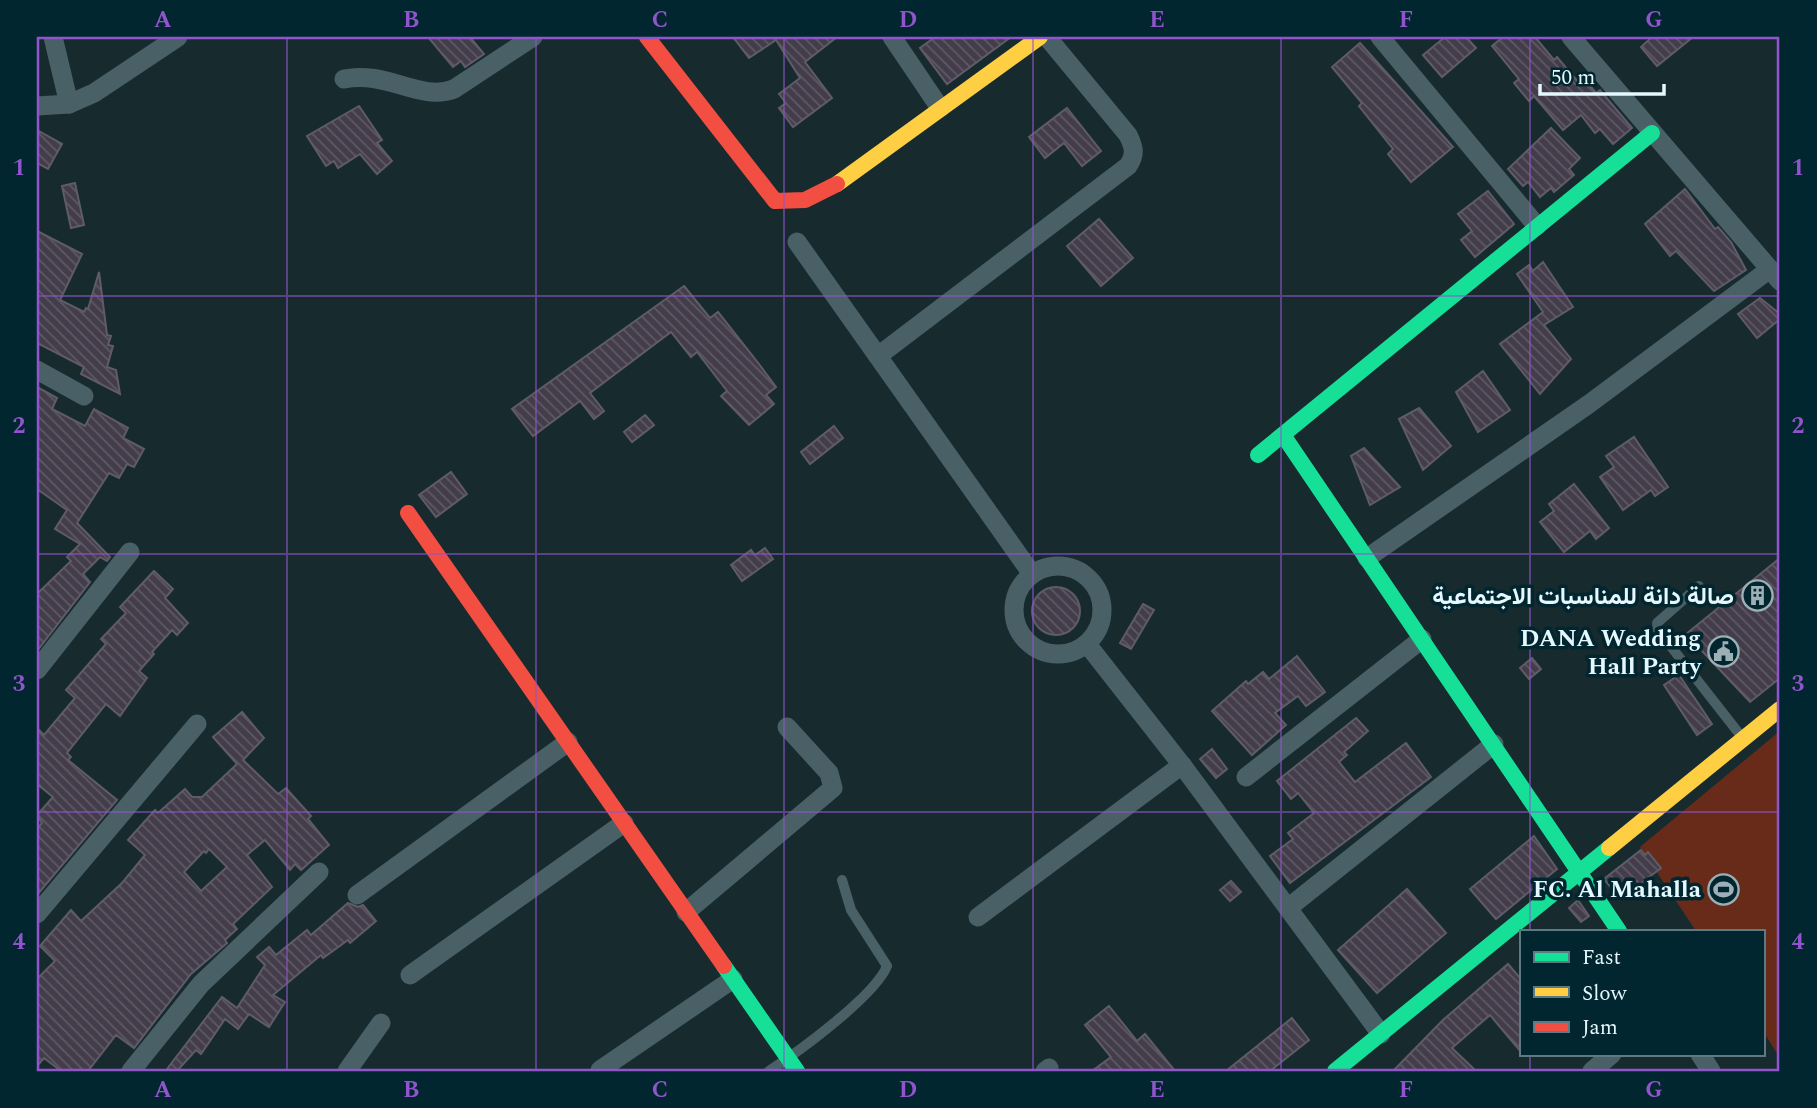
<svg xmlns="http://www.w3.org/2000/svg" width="1817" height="1108" font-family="Spectral,Vazirmatn,serif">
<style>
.garden{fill:#682b19}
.building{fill:url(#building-back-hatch);stroke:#5f5b67;stroke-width:2;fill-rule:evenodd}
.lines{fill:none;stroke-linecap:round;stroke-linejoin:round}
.lane{stroke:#496166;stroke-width:10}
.street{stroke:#496166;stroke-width:19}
.fast{stroke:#16e098;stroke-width:16}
.slow{stroke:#ffcf43;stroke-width:16}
.jam{stroke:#f24e42;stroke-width:16}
.grid{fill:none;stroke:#9055cc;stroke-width:2;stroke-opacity:0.55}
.labels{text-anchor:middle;stroke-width:7;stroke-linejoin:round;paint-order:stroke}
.poi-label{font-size:24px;font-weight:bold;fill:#e5f8fe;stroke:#02262f;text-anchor:end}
.neatline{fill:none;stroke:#9055cc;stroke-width:2.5}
.grid-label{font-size:23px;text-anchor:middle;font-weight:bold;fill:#9055cc}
</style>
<defs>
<pattern id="building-back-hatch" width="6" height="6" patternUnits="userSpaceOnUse" patternTransform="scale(1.75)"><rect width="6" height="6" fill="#433c4a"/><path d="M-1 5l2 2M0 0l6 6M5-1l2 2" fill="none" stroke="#5e5965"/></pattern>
</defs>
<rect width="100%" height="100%" fill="#172b2f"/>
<polygon class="garden" points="1780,731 1780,1058 1763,1031 1763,931 1696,931 1640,847"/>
<g class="building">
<polygon points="428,37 470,37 484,54 465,67 461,61 453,67"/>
<polygon points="733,37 837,37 805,62 832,98 793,127 779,108 786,103 779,94 800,78 776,40 749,58"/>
<polygon points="935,37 1011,37 947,84 920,48"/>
<polygon points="1445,37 1466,37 1476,48 1442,77 1423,55"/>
<polygon points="1503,37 1535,37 1554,60 1557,57 1578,82 1583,77 1596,93 1600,90 1632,128 1613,144 1600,129 1595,133 1581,115 1563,130 1534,96 1529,101 1514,83 1519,79 1492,46"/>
<polygon points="1652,37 1693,37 1657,66 1641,47"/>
<polygon points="1360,43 1453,147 1411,182 1388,154 1393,149 1359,106 1362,103 1332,67"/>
<polygon points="359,106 382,140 377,143 392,161 377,174 360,154 338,168 334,161 326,166 307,136"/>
<polygon points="1067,108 1101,151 1082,166 1064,143 1045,158 1029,137"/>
<polygon points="1551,128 1580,158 1569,169 1574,175 1554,192 1551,188 1540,197 1528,182 1523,186 1508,169"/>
<polygon points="37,130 62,144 48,169 37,163"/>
<polygon points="75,183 84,225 71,228 62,186"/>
<polygon points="1685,189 1715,229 1718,227 1731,242 1746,270 1714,291 1676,251 1670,256 1645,224"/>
<polygon points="1488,191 1514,224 1475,257 1461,240 1472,231 1458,214"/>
<polygon points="1099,219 1133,258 1101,286 1067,246"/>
<polygon points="37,231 82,254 60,300 84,312 86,308 88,309 99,272 107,335 111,336 108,345 113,346 107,367 116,370 120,394 81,374 84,367 37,343"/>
<polygon points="1543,262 1573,307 1544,325 1571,359 1540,394 1500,344 1543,312 1517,274 1529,265 1533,271"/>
<polygon points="684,286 710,318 718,312 759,364 776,387 766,395 774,404 749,425 721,396 727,391 697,352 691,357 671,332 590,393 604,411 594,419 580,401 533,436 512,409"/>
<polygon points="1760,298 1780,314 1780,319 1757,338 1738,314"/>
<polygon points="1483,371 1510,410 1478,432 1456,392"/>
<polygon points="37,387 57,398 52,409 85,426 94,409 128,428 123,438 144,449 134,467 127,464 119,478 109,473 77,523 110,557 107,561 100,557 83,574 90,582 37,651 37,594 71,561 67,557 80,544 55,529 67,510 37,489"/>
<polygon points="1419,408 1451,446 1423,470 1399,419"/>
<polygon points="645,415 654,425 632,442 624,432"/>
<polygon points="834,426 843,438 810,464 801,452"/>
<polygon points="1634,437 1668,487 1655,496 1651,490 1623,510 1600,477 1614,467 1606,456"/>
<polygon points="1364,448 1400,487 1370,505 1351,456"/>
<polygon points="451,472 467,494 436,517 419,495"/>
<polygon points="1574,484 1609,528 1596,539 1590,531 1564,552 1540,522 1554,511 1549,504"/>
<polygon points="765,548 773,559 742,581 731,565 751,550 755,555"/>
<polygon points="1780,558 1780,678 1750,702 1686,634"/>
<polygon points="154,571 173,589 165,598 188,623 177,635 172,630 152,652 154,654 139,671 147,678 120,716 106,704 67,753 71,757 68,760 117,800 37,895 37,829 42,823 37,815 53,797 37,784 37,728 44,735 75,698 66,690 106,644 101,639 126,613 120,607"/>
<circle cx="1056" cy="611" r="24"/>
<polygon points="1143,604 1154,610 1131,649 1120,643"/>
<polygon points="1297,656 1325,692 1306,706 1298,696 1275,713 1286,725 1252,755 1212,711 1246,681 1248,684 1263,672 1269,679"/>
<polygon points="1532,658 1541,669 1529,679 1520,668"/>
<polygon points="1679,675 1712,724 1697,735 1664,685"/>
<path d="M242,712L264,738L243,760L278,794L286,788L311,816L308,819L329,845L301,870L295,864L290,870L265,840L247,855L272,887L233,924L237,929L225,940L227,943L191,974L134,1048L116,1035L88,1071H61L44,1058L37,1066V979L55,961L40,946L71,910L81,921L122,883L145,855L128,840L155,810L158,813L185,789L192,797H202L237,764L213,737ZM209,849L227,867L201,891L184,872L204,851L206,853Z"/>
<polygon points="1356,718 1368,731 1344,752 1347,755 1339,762 1355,782 1406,743 1431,777 1290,883 1270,856 1293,839 1288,833 1314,813 1298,793 1291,799 1277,781"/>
<polygon points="1212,749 1227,769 1216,778 1200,759"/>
<polygon points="1534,836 1557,869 1496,919 1470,889"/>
<polygon points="1641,850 1645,855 1648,852 1661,868 1620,899 1604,879"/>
<polygon points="1231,881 1241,892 1230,901 1220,890"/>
<polygon points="1407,889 1446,933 1377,993 1338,950"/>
<polygon points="1578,900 1589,916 1581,922 1569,908"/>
<polygon points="348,903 358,907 363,905 376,921 350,943 348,940 323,958 321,955 273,995 285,1002 269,1027 249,1014 238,1029 225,1019 201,1054 196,1050 177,1071 167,1069 222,997 237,1008 265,965 257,957 269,947 276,955 307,930 311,935"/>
<polygon points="1508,964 1521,979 1521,1052 1490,1015 1452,1048 1476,1071 1393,1071 1443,1020"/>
<polygon points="1109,1006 1137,1041 1145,1034 1175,1071 1092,1071 1111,1057 1085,1025"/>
<polygon points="1292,1018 1309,1040 1270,1071 1226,1071"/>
</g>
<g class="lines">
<g class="lane">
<polyline points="1699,586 1657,623 1658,630 1741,736"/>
<path d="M769,1071C798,1052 875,996 887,966L851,910L842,880"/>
</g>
<g class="street">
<polyline points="53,37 69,104"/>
<polyline points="892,37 940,108"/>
<polyline points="1380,37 1537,226"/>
<polyline points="1571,37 1780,281"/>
<path d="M344,79C387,70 419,102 454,89L533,37"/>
<polyline points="37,106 69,104 94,93 178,37"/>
<polyline points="797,242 1032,574"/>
<path d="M878,356L1128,166C1136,154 1134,147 1128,135L1047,37"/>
<polyline points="37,370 84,396"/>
<polyline points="1367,558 1589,404 1770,269"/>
<circle cx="1058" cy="610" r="44"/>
<polyline points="1087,644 1182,765 1381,1034"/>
<polyline points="37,670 130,552"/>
<polyline points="1246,777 1422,639"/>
<polyline points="357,895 568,742"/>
<polyline points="1288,908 1494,744"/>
<polyline points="686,912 833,788 829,773 787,727"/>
<polyline points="37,914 197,724"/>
<polyline points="978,917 1182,765"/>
<polyline points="410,975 624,823"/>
<polyline points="1700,1054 1711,1071"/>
<polyline points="600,1070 733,979"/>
<polyline points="131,1071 201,984 319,872"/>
<polyline points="347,1071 381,1023"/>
<polyline points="1045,1071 1049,1068"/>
<polyline points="1592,1071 1612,1054"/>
</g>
<g class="fast">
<polyline points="1283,435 1619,931"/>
<polyline points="1258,455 1652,133"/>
<polyline points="724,966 797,1071"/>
<polyline points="1335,1071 1609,848"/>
</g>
<g class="slow">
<polyline points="837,184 1040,37"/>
<polyline points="1609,848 1780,709"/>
</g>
<g class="jam">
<polyline points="647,37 775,201 805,200 837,184"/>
<polyline points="408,513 724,966"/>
</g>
</g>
<path class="grid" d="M287,37V1071M536,37V1071M784,37V1071M1033,37V1071M1281,37V1071M1530,37V931M37,296H1780M37,554H1780M37,812H1780M1530,1054V1071"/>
<defs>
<symbol id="building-ring" viewBox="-11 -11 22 22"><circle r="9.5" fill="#02262f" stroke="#9db0b6" stroke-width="1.5"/><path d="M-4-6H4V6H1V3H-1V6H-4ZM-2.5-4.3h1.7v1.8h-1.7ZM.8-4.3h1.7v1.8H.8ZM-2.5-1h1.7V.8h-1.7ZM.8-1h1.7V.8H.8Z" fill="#9db0b6"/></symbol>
<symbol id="civic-ring" viewBox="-11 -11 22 22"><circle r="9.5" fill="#02262f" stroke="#9db0b6" stroke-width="1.5"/><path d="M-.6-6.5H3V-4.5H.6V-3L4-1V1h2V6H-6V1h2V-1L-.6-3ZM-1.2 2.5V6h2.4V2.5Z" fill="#9db0b6"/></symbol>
<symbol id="stadium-ring" viewBox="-11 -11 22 22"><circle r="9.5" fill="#02262f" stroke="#9db0b6" stroke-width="1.5"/><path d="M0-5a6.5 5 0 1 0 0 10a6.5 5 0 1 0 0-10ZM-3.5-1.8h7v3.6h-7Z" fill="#9db0b6"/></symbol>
</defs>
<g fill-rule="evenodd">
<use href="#building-ring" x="1740" y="578" width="35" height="35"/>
<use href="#civic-ring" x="1706" y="634" width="35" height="35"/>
<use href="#stadium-ring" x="1706" y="872" width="35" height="35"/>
</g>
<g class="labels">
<g class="poi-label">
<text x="1734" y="604">صالة دانة للمناسبات الاجتماعية</text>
<text x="1701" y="646">DANA Wedding<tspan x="1701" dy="28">Hall Party</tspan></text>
<text x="1701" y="897">FC. Al Mahalla</text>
</g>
</g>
<rect width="1817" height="1108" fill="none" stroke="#02262f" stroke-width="77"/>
<rect x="1520" y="930" width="245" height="126" fill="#02262f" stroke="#5d7a82" stroke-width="2"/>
<rect x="1534" y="952" width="35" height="10" fill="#16e098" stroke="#5d7a82" stroke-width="2"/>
<text x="1582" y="964" font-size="21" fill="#e5f8fe">Fast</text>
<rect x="1534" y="987" width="35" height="10" fill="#ffcf43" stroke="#5d7a82" stroke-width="2"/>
<text x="1582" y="1000" font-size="21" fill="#e5f8fe">Slow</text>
<rect x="1534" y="1022" width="35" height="10" fill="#f24e42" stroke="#5d7a82" stroke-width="2"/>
<text x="1582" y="1034" font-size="21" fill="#e5f8fe">Jam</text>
<path d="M1540 84v10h124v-10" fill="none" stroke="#e5f8fe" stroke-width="3.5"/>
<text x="1551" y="84" font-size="21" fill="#e5f8fe" stroke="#02262f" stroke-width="5" paint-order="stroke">50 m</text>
<rect x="38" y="38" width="1740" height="1032" class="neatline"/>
<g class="grid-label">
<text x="163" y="27">A</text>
<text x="411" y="27">B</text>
<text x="660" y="27">C</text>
<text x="908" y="27">D</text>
<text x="1157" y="27">E</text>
<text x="1406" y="27">F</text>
<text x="1654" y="27">G</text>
<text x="19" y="175">1</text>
<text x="1798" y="175">1</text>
<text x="19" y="433">2</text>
<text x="1798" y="433">2</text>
<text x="19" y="691">3</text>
<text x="1798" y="691">3</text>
<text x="19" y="949">4</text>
<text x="1798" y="949">4</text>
<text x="163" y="1097">A</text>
<text x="411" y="1097">B</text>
<text x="660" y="1097">C</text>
<text x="908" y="1097">D</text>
<text x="1157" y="1097">E</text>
<text x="1406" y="1097">F</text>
<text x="1654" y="1097">G</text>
</g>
</svg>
